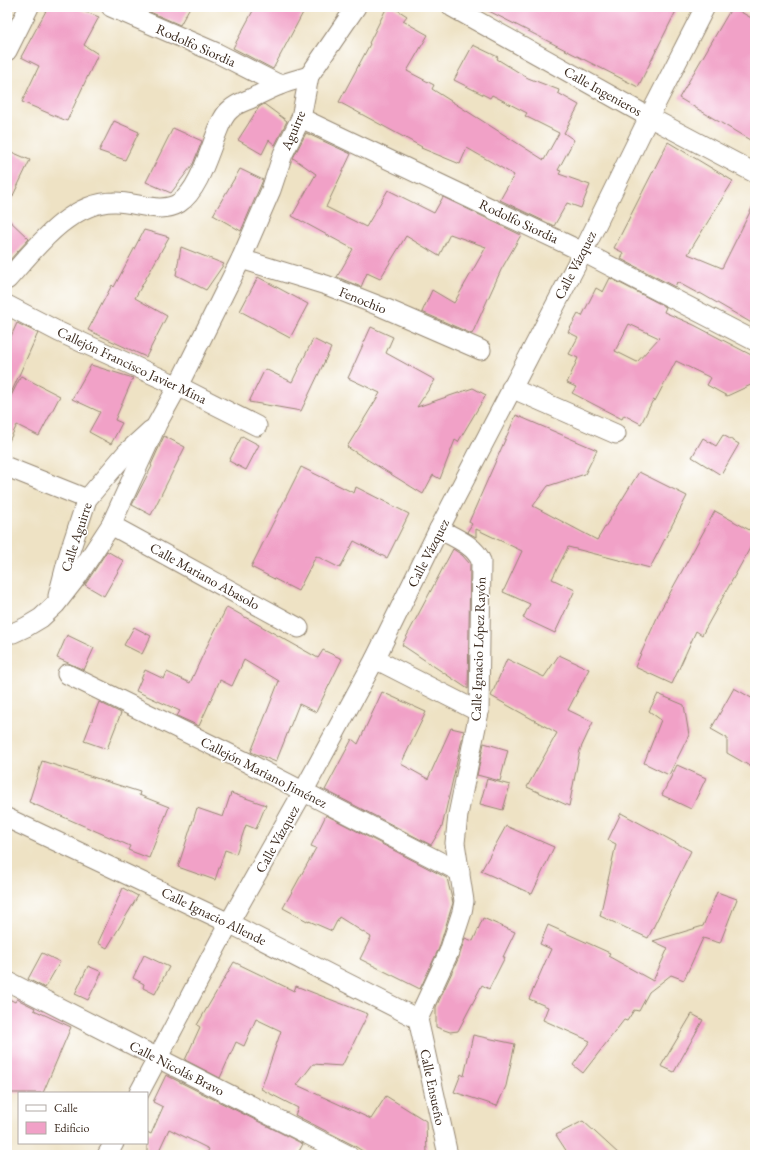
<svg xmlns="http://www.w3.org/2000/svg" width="762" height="1162" font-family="'EB Garamond',serif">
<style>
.building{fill:#f1a1c7;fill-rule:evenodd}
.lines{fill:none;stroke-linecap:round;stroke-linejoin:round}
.minor-casing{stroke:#948671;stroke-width:21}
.minor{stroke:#fff;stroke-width:19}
.labels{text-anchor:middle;stroke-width:3;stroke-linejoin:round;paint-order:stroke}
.street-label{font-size:14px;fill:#3b2a1e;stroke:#fff}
</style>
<rect width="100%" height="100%" fill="#fff"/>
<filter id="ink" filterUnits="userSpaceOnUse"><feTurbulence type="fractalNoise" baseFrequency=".025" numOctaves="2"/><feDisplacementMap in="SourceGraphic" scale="8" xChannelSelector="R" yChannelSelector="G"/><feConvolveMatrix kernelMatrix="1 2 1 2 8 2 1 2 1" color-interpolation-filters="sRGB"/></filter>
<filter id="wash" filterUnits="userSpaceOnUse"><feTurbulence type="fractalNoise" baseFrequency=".012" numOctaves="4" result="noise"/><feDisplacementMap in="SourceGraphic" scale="16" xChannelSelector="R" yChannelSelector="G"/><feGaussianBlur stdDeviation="0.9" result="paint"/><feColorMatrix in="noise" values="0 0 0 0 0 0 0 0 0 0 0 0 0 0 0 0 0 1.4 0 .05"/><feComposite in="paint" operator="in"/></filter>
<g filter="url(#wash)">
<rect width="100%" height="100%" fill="#eee2c4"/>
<g id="blocks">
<g class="building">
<polygon points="48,7 73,7 99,17 84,45 98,54 67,121 22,102 39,66 21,57"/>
<polygon points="153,7 190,7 180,25 150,12"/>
<polygon points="255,7 306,7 273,69 233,48"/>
<polygon points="387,7 393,7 407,16 403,21 428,35 407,71 434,85 432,89 544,160 559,133 525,116 527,113 492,95 490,98 454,80 473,45 498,57 497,59 528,78 559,90 558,93 579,105 564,133 574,140 558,170 561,171 559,174 590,185 581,208 567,203 554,226 500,200 514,175 467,148 460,164 421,148 422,147 339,102 370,44 369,43"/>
<polygon points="481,7 678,7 638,87"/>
<polygon points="732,7 755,20 755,143 679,98"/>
<polygon points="264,104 287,121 275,145 269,140 262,154 238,140 259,107"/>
<polygon points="114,121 139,132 125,160 99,151"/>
<polygon points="173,128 202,141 193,164 171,193 146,182"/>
<polygon points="306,133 351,154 326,207 366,227 388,190 434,213 443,197 521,235 501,270 472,334 422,312 432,290 454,303 486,247 450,234 439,256 406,236 380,279 367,273 361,287 337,277 353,249 292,216 316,174 293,158"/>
<polygon points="668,142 733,181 688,254 722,268 755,202 755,325 700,293 699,294 677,282 675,287 621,259 624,253 614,248"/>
<polygon points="7,150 30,160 7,208"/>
<polygon points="240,169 263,180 241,231 213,215"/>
<polygon points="7,218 29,239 7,263"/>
<polygon points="144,230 169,237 135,298 167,316 146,357 88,330 112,285 114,287"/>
<polygon points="181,247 224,264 206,290 176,275"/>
<polygon points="258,277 308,304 290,338 240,311"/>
<path d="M610,278L666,307L664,312L694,325L755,357V383L727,396L707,385L711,378L676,361L655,401L653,400L641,424L624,415L622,419L572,393L576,387L567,383L578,358L569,354L578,337L568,332L578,314L582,316L596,288L603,292ZM629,324L659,338L637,362L615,351Z"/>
<polygon points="17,323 38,333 7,402 7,345"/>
<polygon points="371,327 393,337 386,353 435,380 417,407 473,388 486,395 458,442 455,440 440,479 433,475 423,494 347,447 380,393 348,378"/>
<polygon points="313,339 331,348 301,411 249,402 265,369 292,382"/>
<polygon points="91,365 133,378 115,420 122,423 111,444 89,432 100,412 72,399"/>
<polygon points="21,376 60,396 39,436 17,425 7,445 7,404"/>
<polygon points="516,415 597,450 585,474 548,486 533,506 597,540 639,472 687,496 650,568 568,547 552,579 575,590 555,633 523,618 530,604 503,592 522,551 476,529 476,537 467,532 472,524 469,522"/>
<polygon points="723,435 739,444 721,475 692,457 703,438 716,446"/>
<polygon points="164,436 185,447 151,515 132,505 152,466 151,465"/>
<polygon points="242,436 259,445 246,470 229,461"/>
<polygon points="301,467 354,493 356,487 409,514 387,558 354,541 340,568 316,556 298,591 251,567"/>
<polygon points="715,511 755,533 755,539 702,635 696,631 672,684 635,667 660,611"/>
<polygon points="453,549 462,555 470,564 468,689 402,645"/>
<polygon points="107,551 124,561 104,596 85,585"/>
<polygon points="227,607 318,658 323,650 342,659 316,712 299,704 276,762 251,752 279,681 244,660 232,686 220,680 199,726 177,716 180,711 136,691 145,670 164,679 167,672 190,683 206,648"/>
<polygon points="134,627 151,636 142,654 124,645"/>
<polygon points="67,635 94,648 84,670 57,658"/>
<polygon points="559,655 589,669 568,710 593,722 580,750 569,806 527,787 557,733 491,696 507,659 544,677"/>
<polygon points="734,688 755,700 755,769 727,753 727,738 711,729"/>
<polygon points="382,692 426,712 401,764 428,779 451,728 464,731 442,827 431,845 325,790 352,739 358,744"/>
<polygon points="658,694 684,705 689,735 669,775 644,763 661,720 649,711"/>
<polygon points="99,702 121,713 107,749 84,741"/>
<polygon points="484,743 508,750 500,781 477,775"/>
<polygon points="42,761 140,792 139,795 169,807 149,858 128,850 130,846 29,802"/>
<polygon points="677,765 706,778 691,809 662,795"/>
<polygon points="487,779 510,785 503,810 480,804"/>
<polygon points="231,793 266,805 256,829 246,825 236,854 225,850 215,880 178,867 197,808 223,817"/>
<polygon points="621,813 691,851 648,938 600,916 616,844 608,840"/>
<polygon points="326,815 447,878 453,903 451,909 439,948 420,989 360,959 371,937 339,917 332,931 309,921 309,922 283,908 316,848 311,846"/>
<polygon points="506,826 554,847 532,894 481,871"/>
<polygon points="123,888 138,896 107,948 98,943"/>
<polygon points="717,892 737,899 720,943 703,938 684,980 671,975 649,992 639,1011 634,1010 627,1021 624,1020 583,1073 573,1065 590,1041 543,1020 548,1007 529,999 551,949 540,944 548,925 610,953 608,956 653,981 668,948 653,941 703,926"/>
<polygon points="483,918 515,932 503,957 505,957 489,989 482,985 458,1031 450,1032 436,1027 436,1007 459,957 465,938 473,941"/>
<polygon points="42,953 60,962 45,988 28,979"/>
<polygon points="144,955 169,967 155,994 143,988 144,984 133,978"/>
<polygon points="234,962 294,991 296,986 368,1014 342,1066 313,1064 297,1085 371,1119 386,1096 426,1121 427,1155 369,1155 353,1145 295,1115 298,1108 261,1089 281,1031 256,1019 244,1046 236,1042 220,1078 185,1060 200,1027 197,1025"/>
<polygon points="88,966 102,972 88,1000 75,994"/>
<polygon points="7,998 15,1002 17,999 35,1008 34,1010 71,1027 43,1093 7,1093"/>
<polygon points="692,1014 703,1020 674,1072 661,1066"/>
<polygon points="473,1035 515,1044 506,1086 497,1106 454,1092 461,1074 464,1076"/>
<polygon points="166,1075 303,1144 297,1155 206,1155 209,1149 169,1129 157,1155 147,1155 147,1132 151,1134 163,1107 153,1102"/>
<polygon points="583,1121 620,1155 569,1155 556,1135"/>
</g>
</g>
</g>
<g filter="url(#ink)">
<use href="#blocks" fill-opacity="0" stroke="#948671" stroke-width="1"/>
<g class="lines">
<defs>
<g id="minor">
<polyline points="111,7 217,53 280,85"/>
<polyline points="452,7 649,117 755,173"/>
<polyline points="7,51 29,7"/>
<polyline points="301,118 583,252 755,341"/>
<polyline points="241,259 326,285 382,307 481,350"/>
<path d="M7,280C34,250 69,202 114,202C134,201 160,215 179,203C198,191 208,155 216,135C220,125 223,115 231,109C236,104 243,102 250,99C260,94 270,89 280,85C289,81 299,79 309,76"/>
<polyline points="7,305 59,332 178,386 257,426"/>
<polyline points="511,388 616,434"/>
<polyline points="7,467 87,499"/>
<polyline points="111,525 299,628"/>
<polyline points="58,596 69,554 87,499 127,452 151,430"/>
<polyline points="7,633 13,633 26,627 41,618 56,604 77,577 111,525 157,424 178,386 241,259 271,190 283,154 301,118 309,76 356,7"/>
<polyline points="375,659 479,712"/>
<polyline points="67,674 246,762 460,872"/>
<polyline points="7,818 229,923 418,1019"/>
<polyline points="7,981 348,1155"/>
<path d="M418,1019L449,952L462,912L464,901L455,843L458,815L479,712L481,561C475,545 453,537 439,529"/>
<polyline points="418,1019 448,1155"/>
<polyline points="139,1093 229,923 303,792 375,659 439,529 583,252 649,117 705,7"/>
<polyline points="107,1155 114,1143"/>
</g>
</defs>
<use href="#minor" class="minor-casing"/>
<use href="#minor" class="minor"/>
</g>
</g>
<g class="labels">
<g class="street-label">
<text transform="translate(196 45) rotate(24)" y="5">Rodolfo Siordia</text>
<text transform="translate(603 91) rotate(29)" y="5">Calle Ingenieros</text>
<text transform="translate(293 130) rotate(-67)" y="5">Aguirre</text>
<text transform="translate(519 221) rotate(25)" y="5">Rodolfo Siordia</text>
<text transform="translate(575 265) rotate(-63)" y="5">Calle Vázquez</text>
<text transform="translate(363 300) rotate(22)" y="5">Fenochio</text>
<text transform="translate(132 365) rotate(25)" y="5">Callejón Francisco Javier Mina</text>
<text transform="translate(76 537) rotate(-72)" y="5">Calle Aguirre</text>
<text transform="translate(428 553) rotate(-63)" y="5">Calle Vázquez</text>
<text transform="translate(205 576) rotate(29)" y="5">Calle Mariano Abasolo</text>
<text transform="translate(478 649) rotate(-88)" y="5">Calle Ignacio López Rayón</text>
<text transform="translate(264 772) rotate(27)" y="5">Callejón Mariano Jiménez</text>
<text transform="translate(277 839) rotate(-61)" y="5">Calle Vázquez</text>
<text transform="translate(214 916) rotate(26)" y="5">Calle Ignacio Allende</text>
<text transform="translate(177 1068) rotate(27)" y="5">Calle Nicolás Bravo</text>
<text transform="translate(433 1087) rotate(78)" y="5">Calle Ensueño</text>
</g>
</g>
<rect width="762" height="1162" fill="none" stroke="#fff" stroke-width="24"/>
<rect x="18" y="1092" width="130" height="52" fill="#ffffff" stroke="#b1aaa5"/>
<rect x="26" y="1105" width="20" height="6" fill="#ffffff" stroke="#b1aaa5"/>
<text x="54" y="1112" font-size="12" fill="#3b2a1e">Calle</text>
<rect x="26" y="1122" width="20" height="12" fill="#f1a1c7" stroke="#b1aaa5"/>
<text x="54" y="1132" font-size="12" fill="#3b2a1e">Edificio</text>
</svg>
